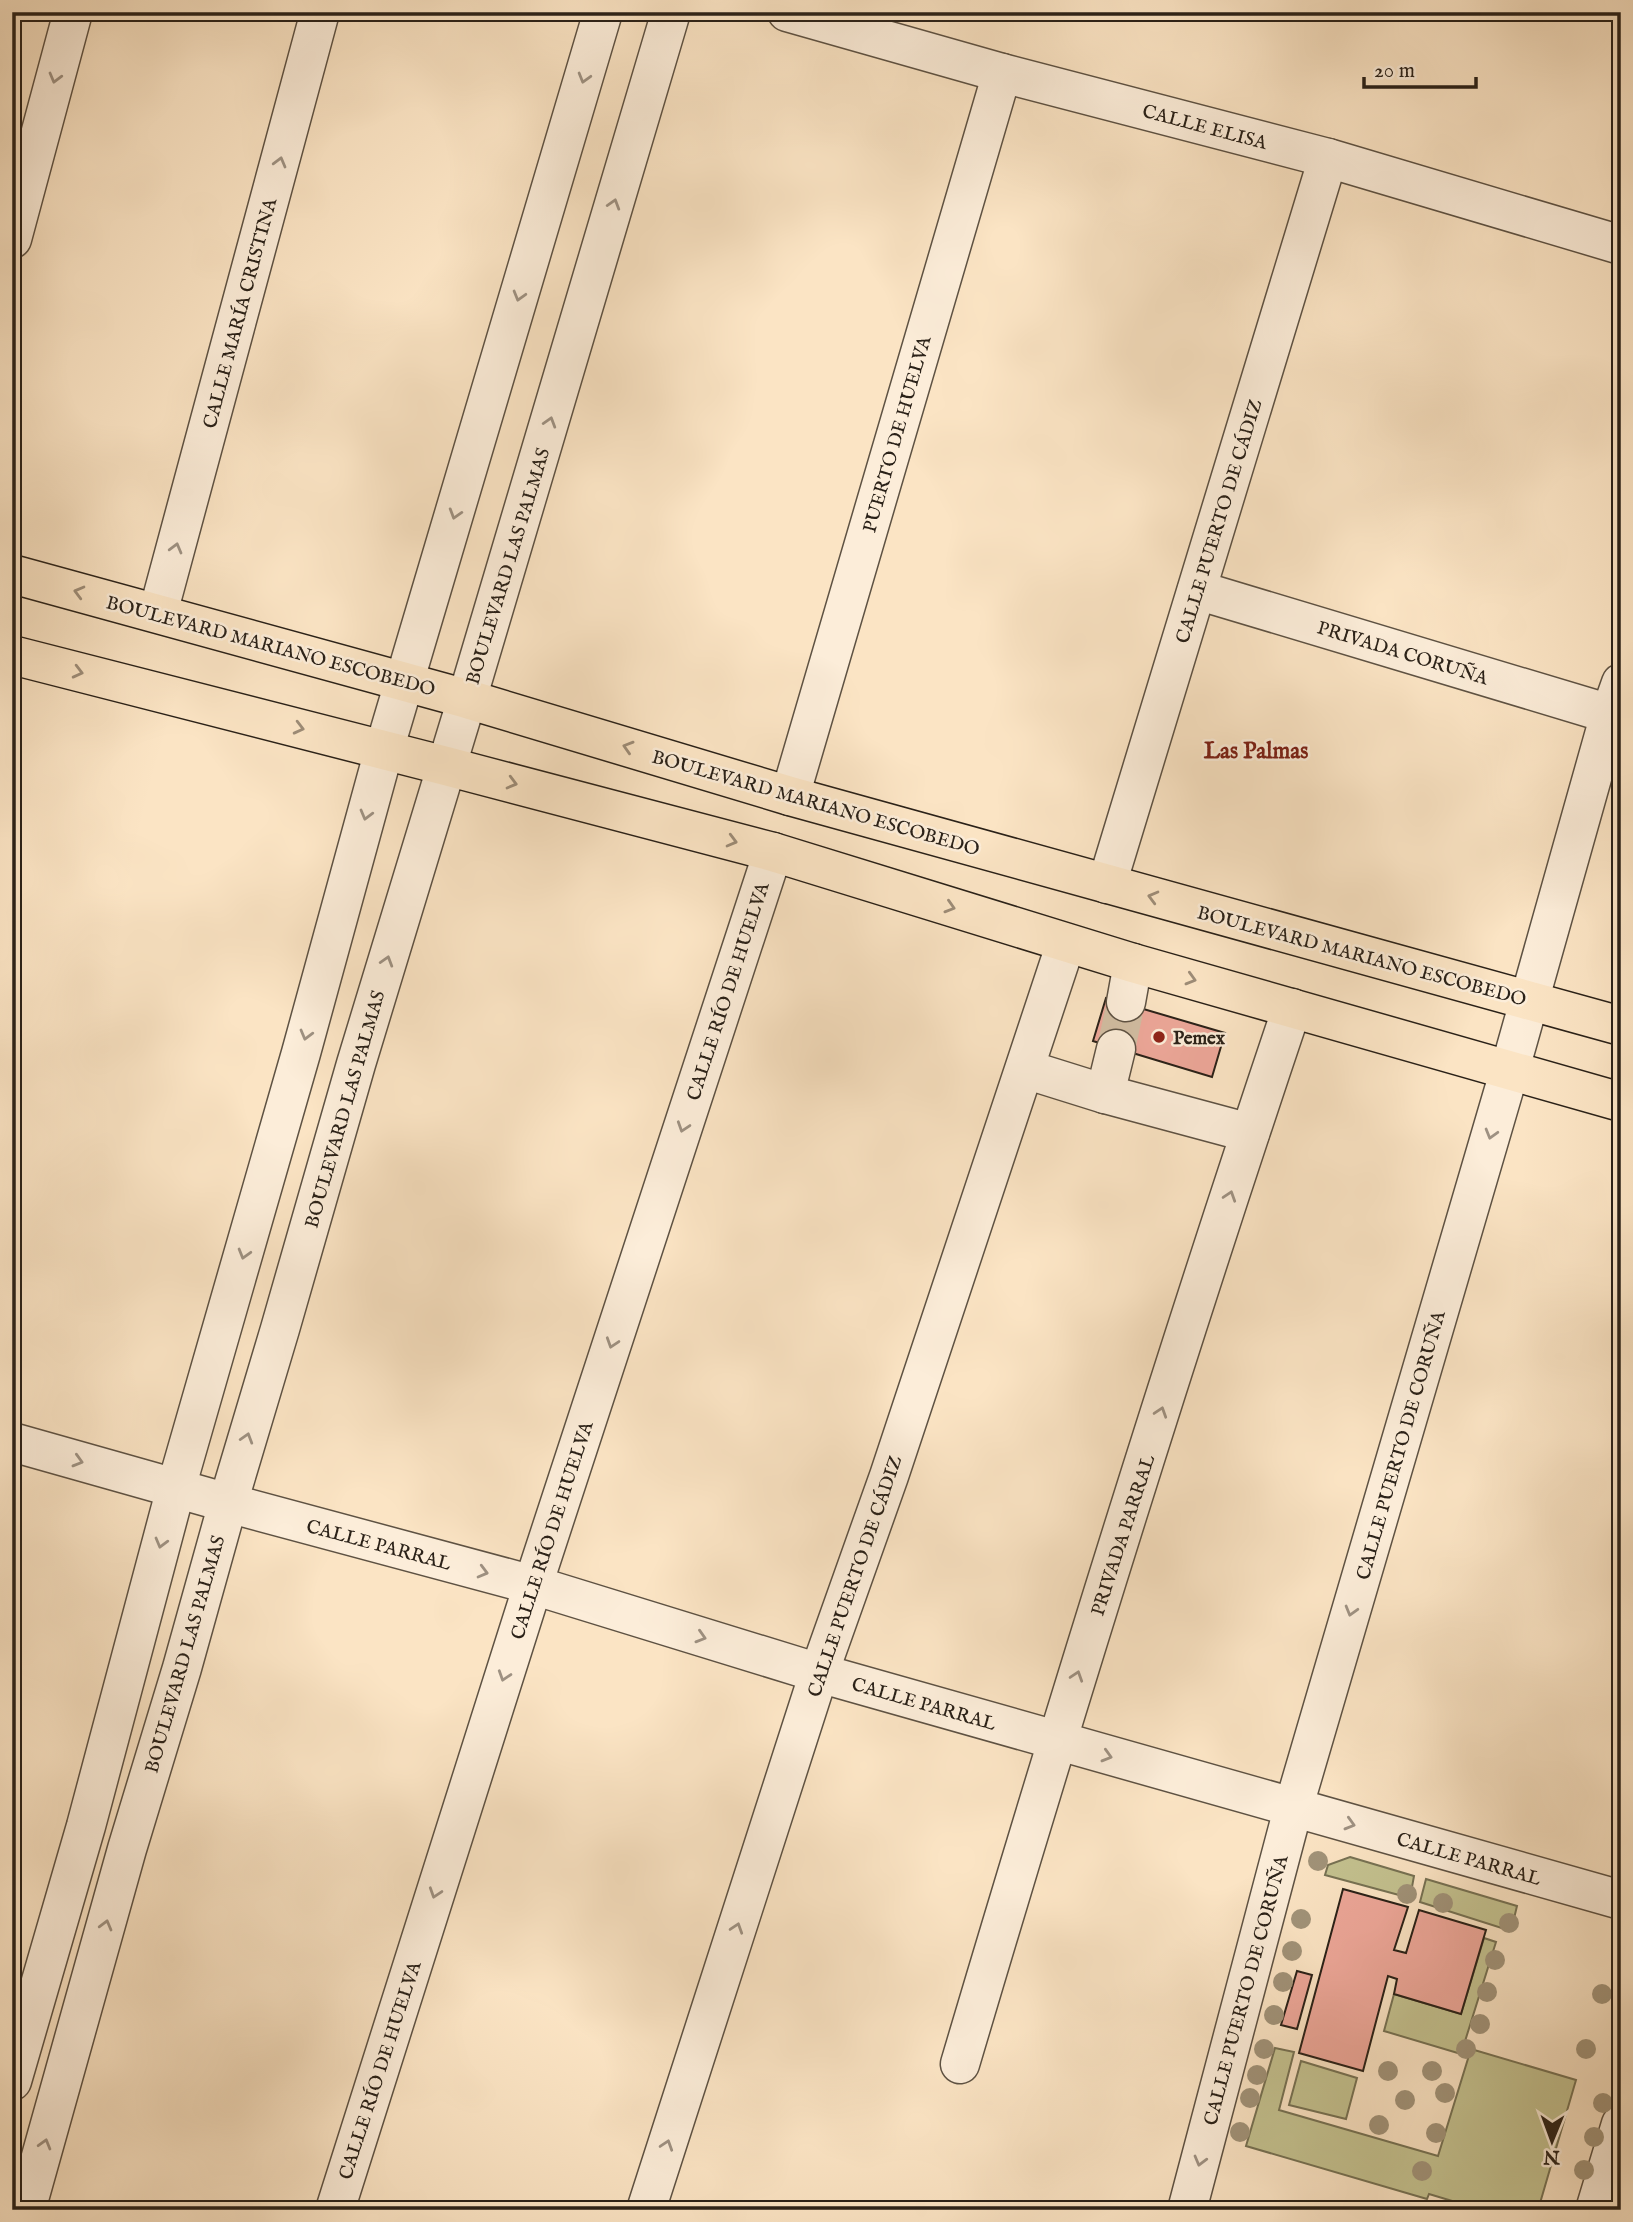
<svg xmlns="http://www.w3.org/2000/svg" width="1633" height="2222" font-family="'IM FELL English',serif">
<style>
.green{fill:#c4c290;stroke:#777254;stroke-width:2}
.building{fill:#eda799;stroke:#2a2118;stroke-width:2}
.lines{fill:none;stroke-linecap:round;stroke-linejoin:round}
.minor-tunnel{stroke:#d1bda2;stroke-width:38;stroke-dasharray:38 19;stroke-linecap:butt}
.minor-casing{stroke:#5e5243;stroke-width:41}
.major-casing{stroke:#2a2118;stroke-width:41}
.minor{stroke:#fcedd9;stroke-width:38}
.major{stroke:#fbe4c4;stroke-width:38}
.tree{fill:#a19379}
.oneway{stroke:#9e9182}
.oneway2{stroke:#9d8c77}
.poi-dot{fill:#8f2418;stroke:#fcedd9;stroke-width:2.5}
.labels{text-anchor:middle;stroke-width:5;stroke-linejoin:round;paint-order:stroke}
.street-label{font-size:19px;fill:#2a2118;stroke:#fcedd9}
.poi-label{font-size:19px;font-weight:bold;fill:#2a2118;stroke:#fcedd9;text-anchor:start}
.quarter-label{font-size:23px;font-weight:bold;fill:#7a1f14;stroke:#fcedd9}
</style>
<rect width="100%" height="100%" fill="#fbe4c4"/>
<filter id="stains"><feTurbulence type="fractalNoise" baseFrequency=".00286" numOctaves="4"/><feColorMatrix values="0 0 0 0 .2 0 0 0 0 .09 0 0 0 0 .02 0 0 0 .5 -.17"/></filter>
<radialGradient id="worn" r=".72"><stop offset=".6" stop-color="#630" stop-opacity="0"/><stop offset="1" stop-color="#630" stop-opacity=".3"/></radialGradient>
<g class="green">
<polygon points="1350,1857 1414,1876 1410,1898 1325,1875 1328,1865"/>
<polygon points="1426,1879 1517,1906 1511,1931 1420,1902"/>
<polygon points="1484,1938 1496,1942 1461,2054 1384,2031 1394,1994 1461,2014"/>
<polygon points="1275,2048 1294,2052 1279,2110 1438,2156 1471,2049 1576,2080 1538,2210 1482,2210 1429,2194 1427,2199 1246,2146"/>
<polygon points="1301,2061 1357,2078 1346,2119 1289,2105"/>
</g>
<g class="building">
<polygon points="1106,998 1225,1033 1212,1077 1093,1041"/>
<polygon points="1343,1889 1408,1907 1394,1950 1406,1953 1419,1910 1486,1930 1461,2014 1394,1994 1397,1979 1388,1976 1363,2071 1299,2053"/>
<polygon points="1297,1971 1312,1975 1297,2029 1281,2025"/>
</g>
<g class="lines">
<polyline class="minor-tunnel" points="1116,1049 1126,1002"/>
<defs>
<g id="minor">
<polyline points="787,12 1002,73 1328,158 1621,245"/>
<polyline points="12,239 73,12"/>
<polyline points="1197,590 1610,714"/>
<polyline points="158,613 320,12"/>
<polyline points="790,796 1002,73"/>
<polyline points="1107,884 1328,158"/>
<polyline points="1126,1002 1133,963"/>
<polyline points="1025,1069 1105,1094 1250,1133"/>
<polyline points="1105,1094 1116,1049"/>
<polyline points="12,1442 228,1503 533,1585 819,1673 1621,1900"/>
<path d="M960,2064C1065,1710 1174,1358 1292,1008"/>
<polyline points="12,2081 86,1826 176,1488 301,1053 384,750 603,12"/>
<polyline points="26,2210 127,1849 182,1668 228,1503 280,1329 356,1064 467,699 671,12"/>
<polyline points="335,2210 533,1585 773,852"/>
<polyline points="646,2210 819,1673 889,1476 1066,943"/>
<polyline points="1187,2210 1293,1809 1510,1069 1610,714 1621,683"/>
<polyline points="1595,2210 1621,2124"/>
</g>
<g id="major">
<polyline points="12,574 467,699 790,796 1621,1026"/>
<polyline points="12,655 446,766 773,852 1133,963 1621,1102"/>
</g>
</defs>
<use href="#minor" class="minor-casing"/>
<use href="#major" class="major-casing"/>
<use href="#minor" class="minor"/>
<use href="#major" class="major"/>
</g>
<g class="tree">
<circle cx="1318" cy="1861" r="10"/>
<circle cx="1407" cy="1894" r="10"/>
<circle cx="1443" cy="1903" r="10"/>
<circle cx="1301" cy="1919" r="10"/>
<circle cx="1509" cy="1923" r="10"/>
<circle cx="1292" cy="1951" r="10"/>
<circle cx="1495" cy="1960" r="10"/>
<circle cx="1283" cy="1982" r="10"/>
<circle cx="1487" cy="1992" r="10"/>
<circle cx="1602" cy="1994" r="10"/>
<circle cx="1274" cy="2015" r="10"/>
<circle cx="1480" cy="2024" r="10"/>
<circle cx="1264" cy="2049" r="10"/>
<circle cx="1466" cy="2049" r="10"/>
<circle cx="1586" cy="2049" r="10"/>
<circle cx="1388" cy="2071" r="10"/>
<circle cx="1432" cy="2071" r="10"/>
<circle cx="1257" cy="2075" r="10"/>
<circle cx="1445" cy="2093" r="10"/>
<circle cx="1250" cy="2098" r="10"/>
<circle cx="1405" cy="2100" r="10"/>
<circle cx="1603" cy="2103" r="10"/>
<circle cx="1379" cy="2125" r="10"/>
<circle cx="1240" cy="2132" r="10"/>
<circle cx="1436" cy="2133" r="10"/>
<circle cx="1594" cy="2137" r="10"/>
<circle cx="1584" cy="2170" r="10"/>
<circle cx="1422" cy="2171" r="10"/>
</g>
<defs><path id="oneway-chevron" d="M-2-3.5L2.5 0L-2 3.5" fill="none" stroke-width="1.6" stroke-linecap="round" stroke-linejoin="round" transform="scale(1.75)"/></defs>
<g class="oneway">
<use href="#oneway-chevron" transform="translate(55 78) rotate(105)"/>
<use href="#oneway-chevron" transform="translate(584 78) rotate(106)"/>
<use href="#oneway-chevron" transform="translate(280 162) rotate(-75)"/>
<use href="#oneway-chevron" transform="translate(614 204) rotate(-73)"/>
<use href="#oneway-chevron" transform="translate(519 296) rotate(106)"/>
<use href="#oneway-chevron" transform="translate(550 422) rotate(-73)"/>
<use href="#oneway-chevron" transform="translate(455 514) rotate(107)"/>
<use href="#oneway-chevron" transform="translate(176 548) rotate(-75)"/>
<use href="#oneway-chevron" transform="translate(366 815) rotate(105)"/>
<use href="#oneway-chevron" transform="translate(387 961) rotate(-73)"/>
<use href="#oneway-chevron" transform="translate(306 1035) rotate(105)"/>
<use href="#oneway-chevron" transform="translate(683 1127) rotate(108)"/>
<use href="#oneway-chevron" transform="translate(1491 1134) rotate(106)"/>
<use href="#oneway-chevron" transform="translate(1230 1196) rotate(-72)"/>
<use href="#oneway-chevron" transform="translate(244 1254) rotate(106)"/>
<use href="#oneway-chevron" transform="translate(612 1343) rotate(108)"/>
<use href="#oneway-chevron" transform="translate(1161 1412) rotate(-72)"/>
<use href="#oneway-chevron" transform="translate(247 1438) rotate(-73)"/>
<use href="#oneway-chevron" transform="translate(78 1461) rotate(16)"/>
<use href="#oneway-chevron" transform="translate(161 1543) rotate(105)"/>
<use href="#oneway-chevron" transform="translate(483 1572) rotate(15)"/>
<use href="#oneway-chevron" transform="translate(1351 1611) rotate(106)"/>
<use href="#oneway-chevron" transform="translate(701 1637) rotate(17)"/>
<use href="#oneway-chevron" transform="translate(504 1676) rotate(108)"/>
<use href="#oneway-chevron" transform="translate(1077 1676) rotate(-72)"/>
<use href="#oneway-chevron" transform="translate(1107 1756) rotate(16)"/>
<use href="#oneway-chevron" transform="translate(1350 1824) rotate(16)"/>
<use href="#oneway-chevron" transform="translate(435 1893) rotate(108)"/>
<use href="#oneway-chevron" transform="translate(106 1925) rotate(-75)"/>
<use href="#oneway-chevron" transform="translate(737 1928) rotate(-72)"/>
<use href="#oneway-chevron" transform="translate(45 2144) rotate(-74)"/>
<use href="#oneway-chevron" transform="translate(667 2145) rotate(-72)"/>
<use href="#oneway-chevron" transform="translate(1200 2161) rotate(105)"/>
</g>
<g class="oneway2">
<use href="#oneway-chevron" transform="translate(79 592) rotate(-165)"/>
<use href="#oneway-chevron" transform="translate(78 672) rotate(14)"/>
<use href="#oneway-chevron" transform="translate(299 728) rotate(14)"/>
<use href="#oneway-chevron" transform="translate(628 747) rotate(-163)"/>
<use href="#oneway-chevron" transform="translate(512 783) rotate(15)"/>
<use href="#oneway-chevron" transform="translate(732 841) rotate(15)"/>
<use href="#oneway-chevron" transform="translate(1153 897) rotate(-165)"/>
<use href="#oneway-chevron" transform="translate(950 907) rotate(17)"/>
<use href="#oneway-chevron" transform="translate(1191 979) rotate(16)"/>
</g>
<circle class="poi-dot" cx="1159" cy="1037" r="7"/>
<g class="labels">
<g class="street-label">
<text transform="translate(1205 126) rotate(15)" y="7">CALLE ELISA</text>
<text transform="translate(239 313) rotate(-75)" y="7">CALLE MARÍA CRISTINA</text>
<text transform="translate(896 434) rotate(-74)" y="7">PUERTO DE HUELVA</text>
<text transform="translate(1218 521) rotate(-73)" y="7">CALLE PUERTO DE CÁDIZ</text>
<text transform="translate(507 566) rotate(-73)" y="7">BOULEVARD LAS PALMAS</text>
<text transform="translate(271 645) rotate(15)" y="7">BOULEVARD MARIANO ESCOBEDO</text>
<text transform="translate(1403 652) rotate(17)" y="7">PRIVADA CORUÑA</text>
<text transform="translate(816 802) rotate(16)" y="7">BOULEVARD MARIANO ESCOBEDO</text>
<text transform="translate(1362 955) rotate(15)" y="7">BOULEVARD MARIANO ESCOBEDO</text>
<text transform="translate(727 991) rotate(-72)" y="7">CALLE RÍO DE HUELVA</text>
<text transform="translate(344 1109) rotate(-74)" y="7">BOULEVARD LAS PALMAS</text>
<text transform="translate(1400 1445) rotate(-74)" y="7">CALLE PUERTO DE CORUÑA</text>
<text transform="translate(551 1530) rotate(-72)" y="7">CALLE RÍO DE HUELVA</text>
<text transform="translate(1122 1535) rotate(-72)" y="7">PRIVADA PARRAL</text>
<text transform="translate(379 1544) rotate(15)" y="7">CALLE PARRAL</text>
<text transform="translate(854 1576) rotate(-71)" y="7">CALLE PUERTO DE CÁDIZ</text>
<text transform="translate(184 1654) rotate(-74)" y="7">BOULEVARD LAS PALMAS</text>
<text transform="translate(924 1703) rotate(16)" y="7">CALLE PARRAL</text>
<text transform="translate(1469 1858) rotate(16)" y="7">CALLE PARRAL</text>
<text transform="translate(1245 1990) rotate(-75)" y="7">CALLE PUERTO DE CORUÑA</text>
<text transform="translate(379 2070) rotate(-72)" y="7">CALLE RÍO DE HUELVA</text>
</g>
<g class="poi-label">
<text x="1173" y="1044">Pemex</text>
</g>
<g class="quarter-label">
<text x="1256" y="758">Las Palmas</text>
</g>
</g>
<rect width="1633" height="2222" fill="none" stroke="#fbe4c4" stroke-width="42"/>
<rect x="14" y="14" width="1605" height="2194" fill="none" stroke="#2a2118" stroke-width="3.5"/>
<rect x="21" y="21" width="1591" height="2180" fill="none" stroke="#2a2118" stroke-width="2"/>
<g transform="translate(1552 2141) rotate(181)" stroke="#fcedd9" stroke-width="5" paint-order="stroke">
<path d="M0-5L12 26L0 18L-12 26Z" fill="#2a2118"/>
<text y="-10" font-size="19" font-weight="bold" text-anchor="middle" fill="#2a2118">N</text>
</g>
<path d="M1364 77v10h112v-10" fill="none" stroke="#2a2118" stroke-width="3.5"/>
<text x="1374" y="77" font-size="21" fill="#2a2118" stroke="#fcedd9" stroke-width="5" paint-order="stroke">20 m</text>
<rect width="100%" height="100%" filter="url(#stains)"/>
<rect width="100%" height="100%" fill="url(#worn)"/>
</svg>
